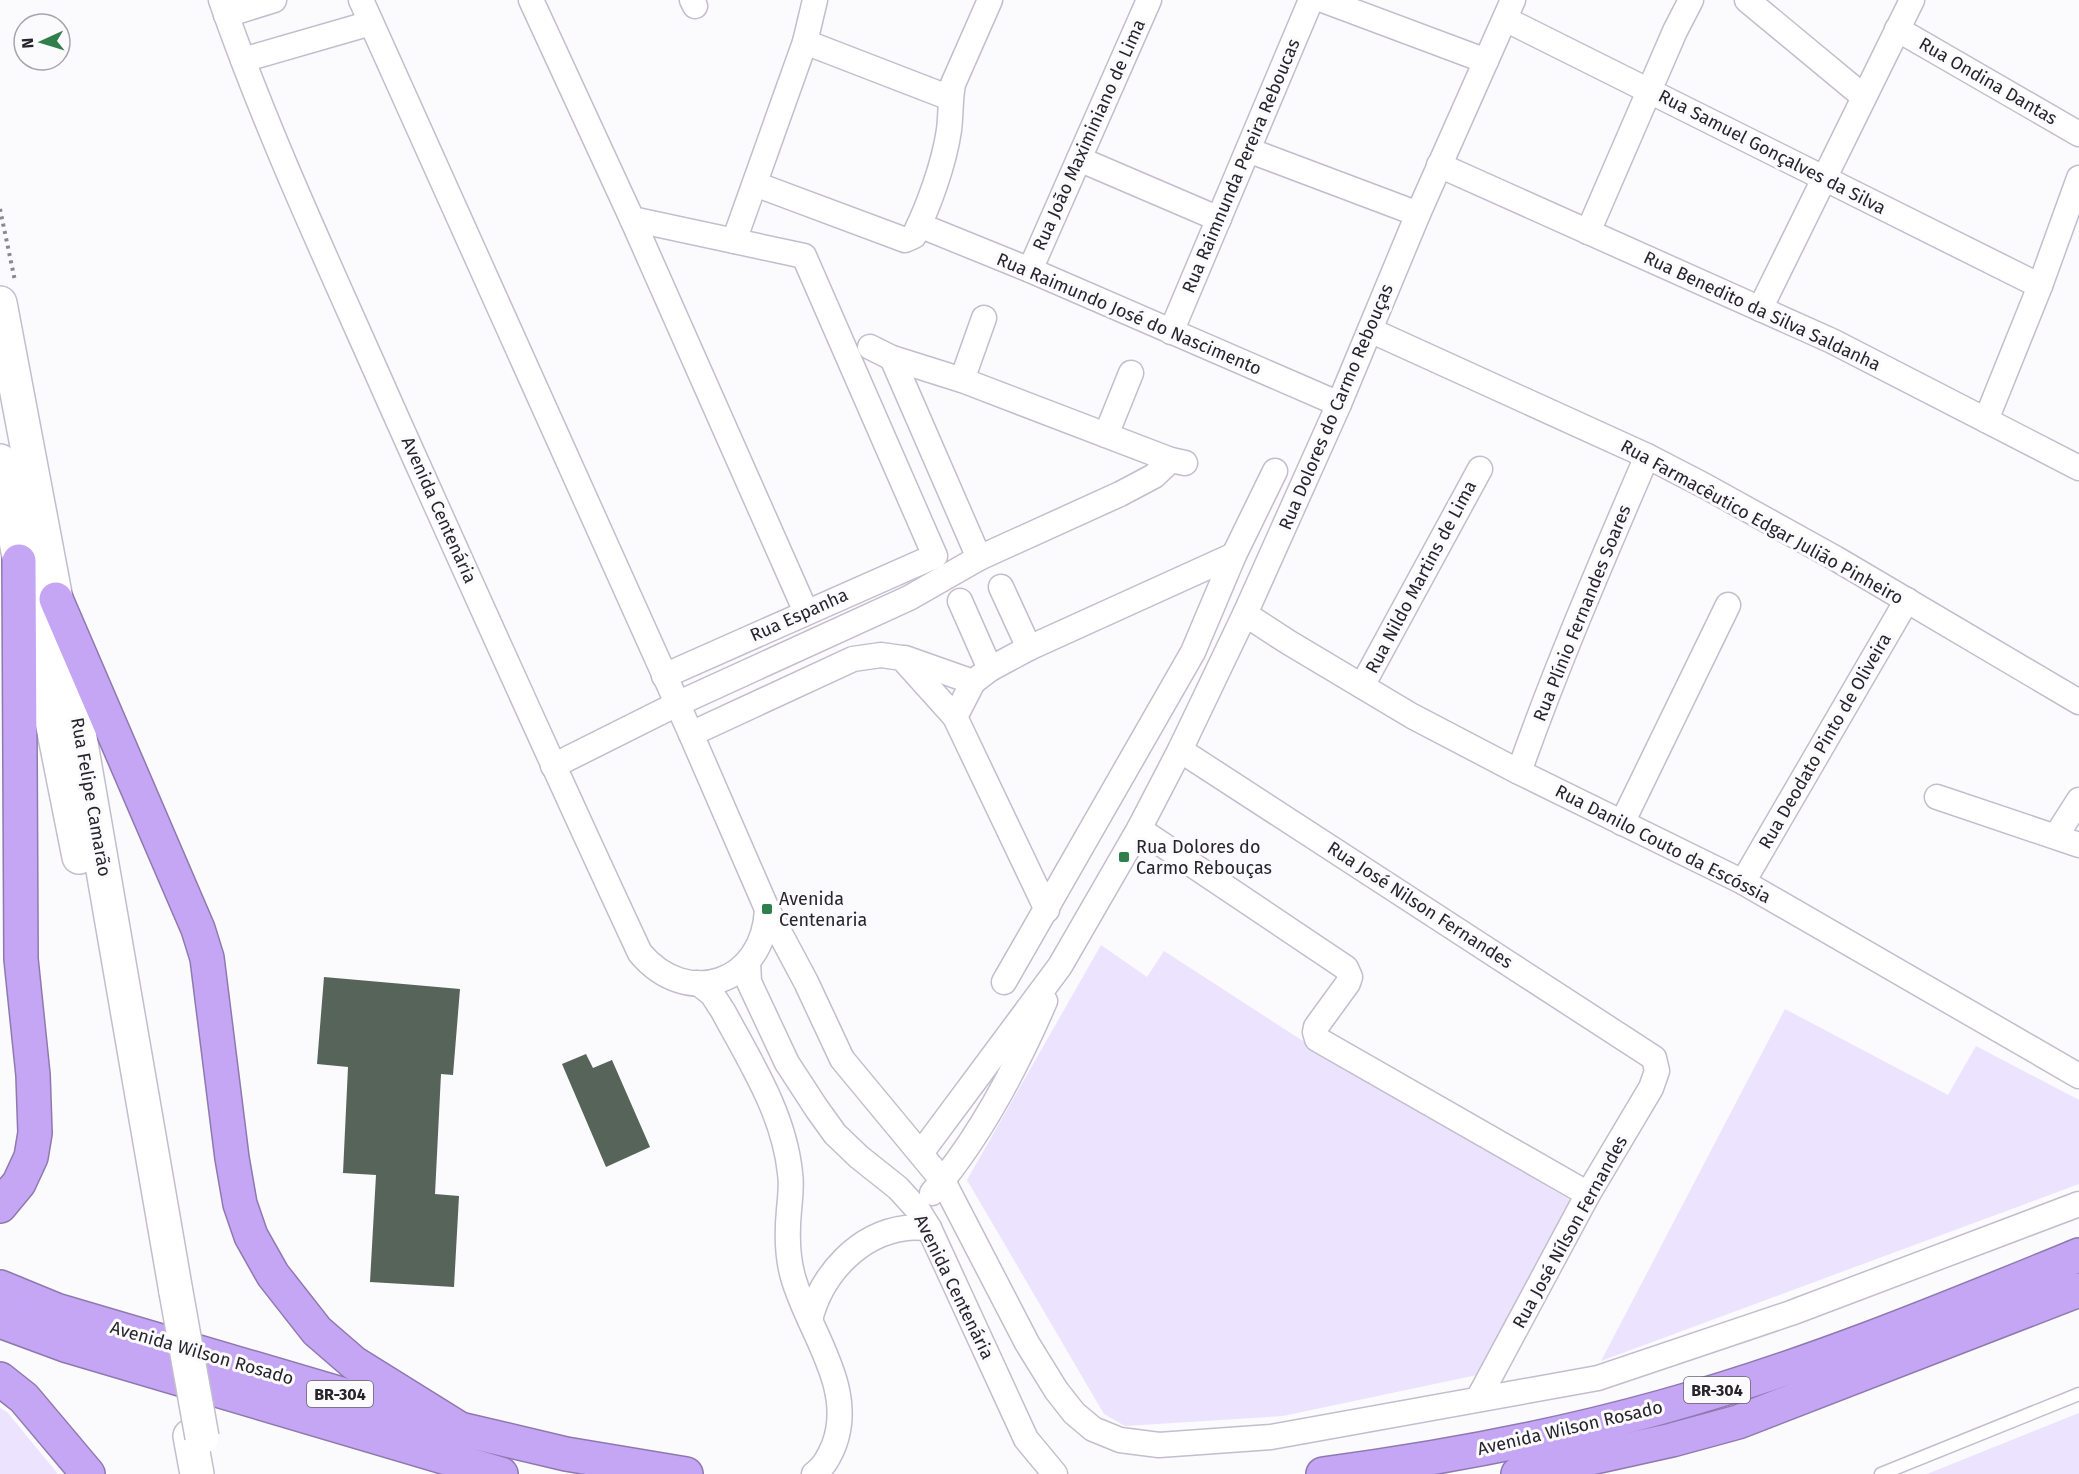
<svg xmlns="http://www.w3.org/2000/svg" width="2079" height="1474" font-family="'Fira Sans',sans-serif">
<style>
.green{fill:#ece3fe}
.building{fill:#57645a}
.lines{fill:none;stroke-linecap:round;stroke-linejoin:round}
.lane-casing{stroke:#c3bdcd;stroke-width:15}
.street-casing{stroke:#c3bdcd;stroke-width:27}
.secondary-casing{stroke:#c3bdcd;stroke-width:36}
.highway-casing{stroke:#8e79ae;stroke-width:36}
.path{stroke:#8b898e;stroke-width:4;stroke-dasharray:3 4.5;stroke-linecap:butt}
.lane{stroke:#fff;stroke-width:12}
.street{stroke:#fff;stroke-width:24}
.secondary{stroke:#fff;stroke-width:33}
.highway{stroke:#c5a6f5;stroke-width:33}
.secondary-bridge-casing{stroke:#c3bdcd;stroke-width:36;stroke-linecap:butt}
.secondary-bridge{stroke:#fff;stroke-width:33}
.poi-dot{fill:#317e4d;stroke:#fbfafd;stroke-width:2}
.labels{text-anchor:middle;stroke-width:6;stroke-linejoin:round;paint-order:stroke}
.shield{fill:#fbfafd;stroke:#67656a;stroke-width:1.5}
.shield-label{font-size:16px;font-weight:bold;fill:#27252b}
.street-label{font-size:18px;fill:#27252b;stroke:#fbfafd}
.poi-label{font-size:18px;fill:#27252b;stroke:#fbfafd;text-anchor:start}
</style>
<rect width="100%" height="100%" fill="#fbfafd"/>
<g class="green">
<polygon points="1101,945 1147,977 1164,951 1303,1041 1570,1200 1477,1375 1283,1416 1125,1426 1104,1414 967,1180"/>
<polygon points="1785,1009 1948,1095 1976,1046 2079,1100 2079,1184 1601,1361"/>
<polygon points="0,1408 7,1412 58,1474 0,1474"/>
<polygon points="2079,1413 2079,1474 1927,1474"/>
</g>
<g class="building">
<polygon points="324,977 460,989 453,1075 441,1074 435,1194 459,1196 454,1287 370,1282 376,1175 343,1173 348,1067 317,1064"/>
<polygon points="586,1054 593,1068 612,1060 650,1147 606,1167 562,1064"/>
</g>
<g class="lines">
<defs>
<polyline id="lane" points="1881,1474 2079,1394"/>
<g id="street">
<path d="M221,0C269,138 332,271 391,405C473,588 555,771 640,953C687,1009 764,984 767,909"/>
<polyline points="361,0 691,734 767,909 806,982 842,1059 943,1181 1027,1343 1056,1390 1074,1413 1093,1429 1120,1440 1159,1445 1271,1437 1598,1378 1791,1313 2079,1204"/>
<polyline points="531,0 632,219 806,612"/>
<polyline points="692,0 695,6"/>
<polyline points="1323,0 1486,61"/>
<polyline points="1747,0 1864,97"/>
<polyline points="226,15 274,0"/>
<polyline points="1505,19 2040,286"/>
<polyline points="1897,29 2079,134"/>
<polyline points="805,42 950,98"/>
<polyline points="243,60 371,23"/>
<polyline points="1248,150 1418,214"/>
<polyline points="1079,159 1219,219"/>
<polyline points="1439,165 1832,341 2079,468"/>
<path d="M755,184L905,240L914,236C929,205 944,164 949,130C951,114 950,100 953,84L990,0"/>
<polyline points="632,219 804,256 935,556 664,676"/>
<polyline points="919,225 1030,270 1339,404"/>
<polyline points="1588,232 1675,31 1691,0"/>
<polyline points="734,241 805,42 815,0"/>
<polyline points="1030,270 1149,0"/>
<polyline points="1760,309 1912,0"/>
<polyline points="1370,330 1647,456 1705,486 1835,558 2079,702"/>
<polyline points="1171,332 1311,0"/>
<polyline points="870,347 892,358 962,380 1171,460 1185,463"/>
<polyline points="962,380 984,318"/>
<polyline points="1986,420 2040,286 2079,178"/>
<polyline points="1106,435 1131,373"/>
<polyline points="979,558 1120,494 1154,476 1171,460"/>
<polyline points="1001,587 1029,648"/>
<polyline points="960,601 990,669"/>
<polyline points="1245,614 1288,642 1412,716 1519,772 1743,882 2079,1076"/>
<polyline points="905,658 973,682"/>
<polyline points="1362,686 1480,469"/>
<polyline points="691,734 853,659 881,655 902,658 955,717"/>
<polyline points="1180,750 1654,1058 1657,1071 1651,1088 1588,1194 1478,1399"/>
<polyline points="553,766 677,704 909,598 979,558 892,358"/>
<path d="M1519,772C1557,664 1602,561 1647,456"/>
<polyline points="1937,797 2079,845"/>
<polyline points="1622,823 1728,605"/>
<polyline points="1139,829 1346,968 1350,977 1348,983 1316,1027 1315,1032 1317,1039 1588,1194"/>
<polyline points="2056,836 2079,800"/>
<polyline points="1743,882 1907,600"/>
<polyline points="1047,910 955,717 973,682 990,669 1029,648 1234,555"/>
<polyline points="748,962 749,982 787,1063 817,1109 835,1134 859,1157 898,1188 918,1210 929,1228 1026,1439 1055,1474"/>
<polyline points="1004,982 1193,652 1234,555 1275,471"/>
<path d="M698,983L712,994L723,1011C751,1063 784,1114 790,1173C792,1185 790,1198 789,1210C787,1231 787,1256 793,1277C808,1331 856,1387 834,1445C830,1455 823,1468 814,1474"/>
<polyline points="921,1153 1060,966 1139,829 1180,750 1245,614 1339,404 1418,214 1513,0"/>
<path d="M932,1193C978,1140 1017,1066 1045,1001"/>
<path d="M810,1320C821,1275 858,1234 906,1228C914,1227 922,1228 929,1228"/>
</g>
<g id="secondary">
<polyline points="0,303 56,599 176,1292"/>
<polyline points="0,461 79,857"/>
<polyline points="190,1436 197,1474"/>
</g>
<g id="highway">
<polyline points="56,599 198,929 207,958 232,1158 240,1204 251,1236 273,1275 317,1331 354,1363 460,1429"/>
<polyline points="0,1206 19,1183 31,1157 35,1133 33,1075 21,959 19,561"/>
<polyline points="0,1287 56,1310 460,1429 566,1454 686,1474"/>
<polyline points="0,1321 68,1346 501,1474"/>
<polyline points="0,1379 24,1398 88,1474"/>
<path d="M1323,1474C1437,1459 1551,1438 1662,1407C1804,1368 1942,1311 2079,1255"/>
<polyline points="1518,1474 1672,1440 1738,1422 2079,1290"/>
</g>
</defs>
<use href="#lane" class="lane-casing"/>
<use href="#street" class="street-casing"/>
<use href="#secondary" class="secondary-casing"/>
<use href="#highway" class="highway-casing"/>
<polyline class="path" points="0,209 15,281"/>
<use href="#lane" class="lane"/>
<use href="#street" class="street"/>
<use href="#secondary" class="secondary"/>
<use href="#highway" class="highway"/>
<defs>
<polyline id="secondary-bridge" points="176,1292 202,1437"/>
</defs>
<use href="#secondary-bridge" class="secondary-bridge-casing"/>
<use href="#secondary-bridge" class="secondary-bridge"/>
</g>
<g class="poi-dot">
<rect x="1118" y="851" width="12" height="12" rx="3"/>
<rect x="761" y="903" width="12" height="12" rx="3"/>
</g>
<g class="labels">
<g class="shield">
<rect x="1684" y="1377" width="66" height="26" rx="4.5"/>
<rect x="307" y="1381" width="66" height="26" rx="4.5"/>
</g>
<g class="shield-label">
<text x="1717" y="1396">BR-304</text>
<text x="340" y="1400">BR-304</text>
</g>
<g class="street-label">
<text transform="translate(1988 81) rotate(30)" y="6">Rua Ondina Dantas</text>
<text transform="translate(1089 135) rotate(-66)" y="6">Rua João Maximiniano de Lima</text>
<text transform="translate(1772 152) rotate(27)" y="6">Rua Samuel Gonçalves da Silva</text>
<text transform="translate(1241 166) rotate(-67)" y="6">Rua Raimnunda Pereira Reboucas</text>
<text transform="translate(1762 311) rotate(25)" y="6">Rua Benedito da Silva Saldanha</text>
<text transform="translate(1129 314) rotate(23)" y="6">Rua Raimundo José do Nascimento</text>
<text transform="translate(1336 407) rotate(-67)" y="6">Rua Dolores do Carmo Rebouças</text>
<text transform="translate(439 510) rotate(66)" y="6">Avenida Centenária</text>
<text transform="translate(1762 522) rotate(29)" y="6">Rua Farmacêutico Edgar Julião Pinheiro</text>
<text transform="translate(1421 577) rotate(-62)" y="6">Rua Nildo Martins de Lima</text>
<text transform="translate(1582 613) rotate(-68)" y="6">Rua Plínio Fernandes Soares</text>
<text transform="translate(799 615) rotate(-24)" y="6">Rua Espanha</text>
<text transform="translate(1825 741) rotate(-60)" y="6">Rua Deodato Pinto de Oliveira</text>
<text transform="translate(91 797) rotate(80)" y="6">Rua Felipe Camarão</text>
<text transform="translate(1663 844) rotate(27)" y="6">Rua Danilo Couto da Escóssia</text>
<text transform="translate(1420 905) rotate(33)" y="6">Rua José Nilson Fernandes</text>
<text transform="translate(1570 1232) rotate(-61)" y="6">Rua José Nílson Fernandes</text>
<text transform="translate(954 1287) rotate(64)" y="6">Avenida Centenária</text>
<text transform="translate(202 1353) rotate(16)" y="6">Avenida Wilson Rosado</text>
<text transform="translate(1570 1428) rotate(-13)" y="6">Avenida Wilson Rosado</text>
</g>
<g class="poi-label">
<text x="1136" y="853">Rua Dolores do<tspan x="1136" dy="21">Carmo Rebouças</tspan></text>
<text x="779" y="905">Avenida<tspan x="779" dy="21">Centenaria</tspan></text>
</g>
</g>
<g transform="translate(42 42) rotate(266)"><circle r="28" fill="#fbfafd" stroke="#a6a5a9" stroke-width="1.5"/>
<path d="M0-4.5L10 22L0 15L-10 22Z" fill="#317e4d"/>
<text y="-9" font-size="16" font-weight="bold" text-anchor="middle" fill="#27252b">N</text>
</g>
</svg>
